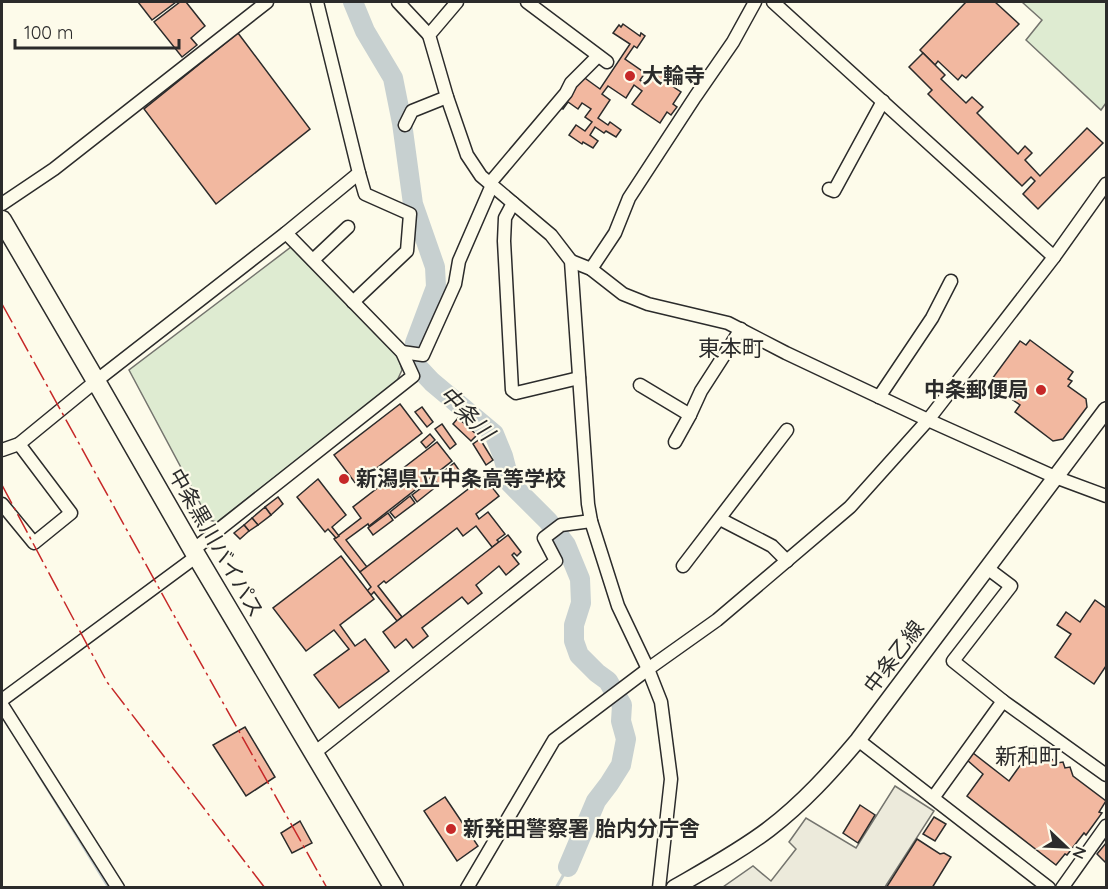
<svg xmlns="http://www.w3.org/2000/svg" width="1108" height="889" font-family="Quicksand,'Noto Sans JP',sans-serif">
<style>
.green{fill:#deebd1;stroke:#74746e;stroke-width:1.5}
.parking{fill:#eceadb;stroke:#74746e;stroke-width:1.5}
.lines{fill:none;stroke-linecap:round;stroke-linejoin:round}
.stream{stroke:#c7d0d0;stroke-width:3}
.river{stroke:#c7d0d0;stroke-width:20}
.building{fill:#f2b8a0;stroke:#2b2b2b;stroke-width:1.5}
.minor-casing{stroke:#2b2b2b;stroke-width:15}
.major-casing{stroke:#2b2b2b;stroke-width:18}
.highway-casing{stroke:#2b2b2b;stroke-width:21}
.minor{stroke:#fdfbea;stroke-width:12}
.major{stroke:#fdfbea;stroke-width:15}
.highway{stroke:#fdfbea;stroke-width:18}
.power{stroke:#c62828;stroke-width:1.5;stroke-dasharray:21 4.5 3 4.5;stroke-linecap:butt}
.poi-dot{fill:#c62828;stroke:#fdfbea;stroke-width:2}
.labels{text-anchor:middle;stroke-width:4.5;stroke-linejoin:round;paint-order:stroke}
.poi-label{font-size:21px;font-weight:bold;fill:#2b2b2b;stroke:#fdfbea;text-anchor:start}
.street-label{font-size:21px;fill:#2b2b2b;stroke:#fdfbea}
.neighbourhood-label{font-size:22px;fill:#2b2b2b;stroke:#fdfbea}
.water-label{font-size:22px;font-style:italic;fill:#2b2b2b;stroke:#fdfbea}
</style>
<rect width="100%" height="100%" fill="#fdfbea"/>
<g class="green">
<polygon points="1022,2 1106,2 1106,103 1101,110 1026,40 1042,20"/>
<polygon points="291,247 398,355 402,370 396,383 217,522 209,520 129,370"/>
</g>
<polygon class="parking" points="895,786 934,811 885,887 723,887 753,866 771,881 796,849 789,842 806,818 856,848"/>
<g class="lines">
<g class="stream">
<polyline points="37,772 109,888"/>
<polyline points="556,888 568,867"/>
</g>
<polyline class="river" points="353,2 365,31 393,78 402,123 413,204 435,267 436,287 415,343 416,365 432,382 494,434 503,456 510,483 548,521 566,545 580,579 581,603 574,625 574,641 579,655 597,673 608,681 622,705 621,721 626,739 621,765 609,784 596,801 568,867"/>
</g>
<g class="building">
<polygon points="138,2 176,2 152,20"/>
<polygon points="180,2 186,2 205,26 191,38 197,45 182,57 154,22"/>
<polygon points="966,2 995,2 1019,24 966,78 962,75 958,80 938,61 935,65 920,50"/>
<polygon points="623,24 640,36 641,33 645,36 637,48 634,46 625,59 645,73 640,80 646,85 654,73 658,75 660,72 669,78 666,82 681,92 673,104 677,107 671,115 667,112 660,123 632,104 642,91 634,85 626,98 608,86 602,94 610,100 598,118 608,125 610,122 621,130 616,137 606,131 604,133 595,127 590,135 598,141 593,148 583,142 582,144 569,135 576,125 585,131 592,122 585,117 591,109 582,103 578,109 568,102 563,109 561,108 582,76 600,89 630,44 613,33 619,25 621,27"/>
<polygon points="238,33 310,129 216,204 144,109"/>
<polygon points="923,53 945,75 941,79 966,103 972,97 983,107 977,113 1018,154 1025,146 1032,153 1025,160 1040,176 1087,128 1103,143 1038,209 1023,194 1035,181 1031,177 1022,186 928,94 932,90 909,67"/>
<polygon points="1030,340 1073,372 1068,379 1072,381 1068,386 1086,399 1087,407 1063,439 1053,441 1015,412 1020,405 989,383 1020,341 1026,345"/>
<polygon points="400,404 422,433 356,484 334,455"/>
<polygon points="422,407 433,422 427,427 415,412"/>
<polygon points="458,418 477,435 471,441 453,424"/>
<polygon points="442,424 456,444 450,449 435,429"/>
<polygon points="430,434 435,440 426,448 421,442"/>
<polygon points="480,439 493,460 486,465 473,444"/>
<polygon points="437,442 452,461 369,526 368,524 346,540 367,567 360,572 334,539 361,518 353,507"/>
<polygon points="454,463 459,470 439,485 434,479"/>
<polygon points="484,477 499,496 476,514 479,519 488,512 505,534 497,540 499,542 492,547 476,526 463,536 457,528 386,583 384,581 378,586 402,617 397,621 374,592 371,595 367,591 371,587 360,572"/>
<polygon points="318,479 346,515 332,527 339,536 336,538 328,529 325,532 297,497"/>
<polygon points="432,480 437,486 417,502 412,495"/>
<polygon points="410,496 415,503 395,518 390,512"/>
<polygon points="278,497 283,504 271,515 265,507"/>
<polygon points="265,507 271,515 258,525 252,518"/>
<polygon points="388,513 393,520 373,535 368,528"/>
<polygon points="252,518 258,525 249,531 244,525"/>
<polygon points="244,525 249,531 240,539 234,533"/>
<polygon points="508,535 521,552 517,556 514,553 512,555 519,564 506,575 499,566 476,585 482,593 468,604 462,597 422,628 428,636 413,648 406,639 395,648 383,632"/>
<polygon points="341,556 374,599 340,625 355,646 365,639 389,671 339,708 314,675 349,649 334,630 306,651 273,608"/>
<polygon points="1095,600 1106,608 1106,666 1094,684 1055,657 1071,634 1057,625 1066,612 1080,622"/>
<polygon points="245,727 275,777 246,796 213,745"/>
<polygon points="1034,746 1057,763 1063,762 1065,768 1070,767 1073,776 1106,801 1099,812 1102,813 1086,835 1084,833 1067,855 1065,854 1056,865 967,796 983,774 967,760 973,753 1009,781"/>
<polygon points="445,797 478,846 457,861 424,811"/>
<polygon points="860,805 875,815 858,843 843,833"/>
<polygon points="934,817 946,824 935,841 923,834"/>
<polygon points="300,821 312,843 292,853 281,833"/>
<polygon points="917,839 940,854 944,853 951,857 932,888 886,888"/>
<polygon points="1106,843 1106,863 1097,854"/>
</g>
<g class="lines">
<defs>
<g id="minor">
<polyline points="398,2 429,35"/>
<polyline points="457,2 429,35 447,97 467,155 481,176 551,235 571,261 588,504 591,521 618,606 648,669 661,702 671,779 659,888"/>
<polyline points="527,2 607,62"/>
<polyline points="773,2 1054,257"/>
<polyline points="405,125 412,111 447,97"/>
<polyline points="490,183 566,93 571,83 598,56"/>
<polyline points="829,189 834,191 883,101"/>
<polyline points="513,203 505,218 504,241 512,390 516,393 579,378"/>
<polyline points="2,204 54,169 267,2"/>
<polyline points="313,260 348,227"/>
<polyline points="571,261 591,269 623,294 648,304 728,323 786,353 928,420 1055,477 1106,496"/>
<polyline points="591,269 615,233 629,198 695,97 733,42 755,2"/>
<polyline points="353,302 407,251 410,214 365,194 359,173"/>
<polyline points="402,352 423,355 455,284 459,261 492,185"/>
<polyline points="640,385 690,415"/>
<polyline points="879,397 932,318 951,281"/>
<polyline points="675,442 690,415 701,391 741,329"/>
<polyline points="2,450 19,444 96,381 286,233 359,173 317,2"/>
<polyline points="2,504 34,543 71,513 19,444"/>
<polyline points="720,519 772,546 787,561"/>
<polyline points="193,550 413,376 402,352 286,233"/>
<polyline points="683,566 787,430"/>
<polyline points="987,568 1011,586 953,661 1003,701"/>
<polyline points="2,700 197,556"/>
<polyline points="2,705 118,888"/>
<polyline points="858,740 1049,888"/>
<polyline points="313,754 556,561 544,538 561,525 591,521"/>
<polyline points="933,798 1003,701 1106,775"/>
<polyline points="467,888 554,740 648,669 717,620 850,507 928,420 1054,257 1106,184"/>
<polyline points="1062,888 1106,826"/>
</g>
<path id="major" d="M674,888C707,869 740,851 769,829C803,803 831,772 858,740L1106,410"/>
<polyline id="highway" points="2,220 96,381 193,550 394,888"/>
</defs>
<use href="#minor" class="minor-casing"/>
<use href="#major" class="major-casing"/>
<use href="#highway" class="highway-casing"/>
<use href="#minor" class="minor"/>
<use href="#major" class="major"/>
<use href="#highway" class="highway"/>
<g class="power">
<polyline points="2,304 176,619 327,888"/>
<polyline points="2,485 107,682 265,888"/>
</g>
</g>
<g class="poi-dot">
<circle cx="630" cy="76" r="6"/>
<circle cx="1041" cy="390" r="6"/>
<circle cx="344" cy="479" r="6"/>
<circle cx="451" cy="829" r="6"/>
</g>
<g class="labels">
<g class="poi-label">
<text x="642" y="83">大輪寺</text>
<text x="1029" y="397" text-anchor="end">中条郵便局</text>
<text x="356" y="486">新潟県立中条高等学校</text>
<text x="463" y="836">新発田警察署 胎内分庁舎</text>
</g>
<g class="street-label">
<text transform="translate(216 543) rotate(60)" y="7">中条黒川バイパス</text>
<text transform="translate(894 657) rotate(-53)" y="7">中条乙線</text>
</g>
<g class="neighbourhood-label">
<text x="731" y="356">東本町</text>
<text x="1028" y="764">新和町</text>
</g>
<g class="water-label">
<text transform="translate(467 413) rotate(45)" y="8">中条川</text>
</g>
</g>
<rect width="1108" height="889" fill="none" stroke="#2b2b2b" stroke-width="6"/>
<g transform="translate(1066 847) rotate(113)" stroke="#fdfbea" stroke-width="4.5" paint-order="stroke">
<path d="M0-4.5L10 22L0 15L-10 22Z" fill="#2b2b2b"/>
<text y="-9" font-size="16" font-weight="bold" text-anchor="middle" fill="#2b2b2b">N</text>
</g>
<path d="M15 39v9h164v-9" fill="none" stroke="#2b2b2b" stroke-width="3"/>
<text x="24" y="39" font-size="18" fill="#2b2b2b" stroke="#fdfbea" stroke-width="4.5" paint-order="stroke">100 m</text>
</svg>
